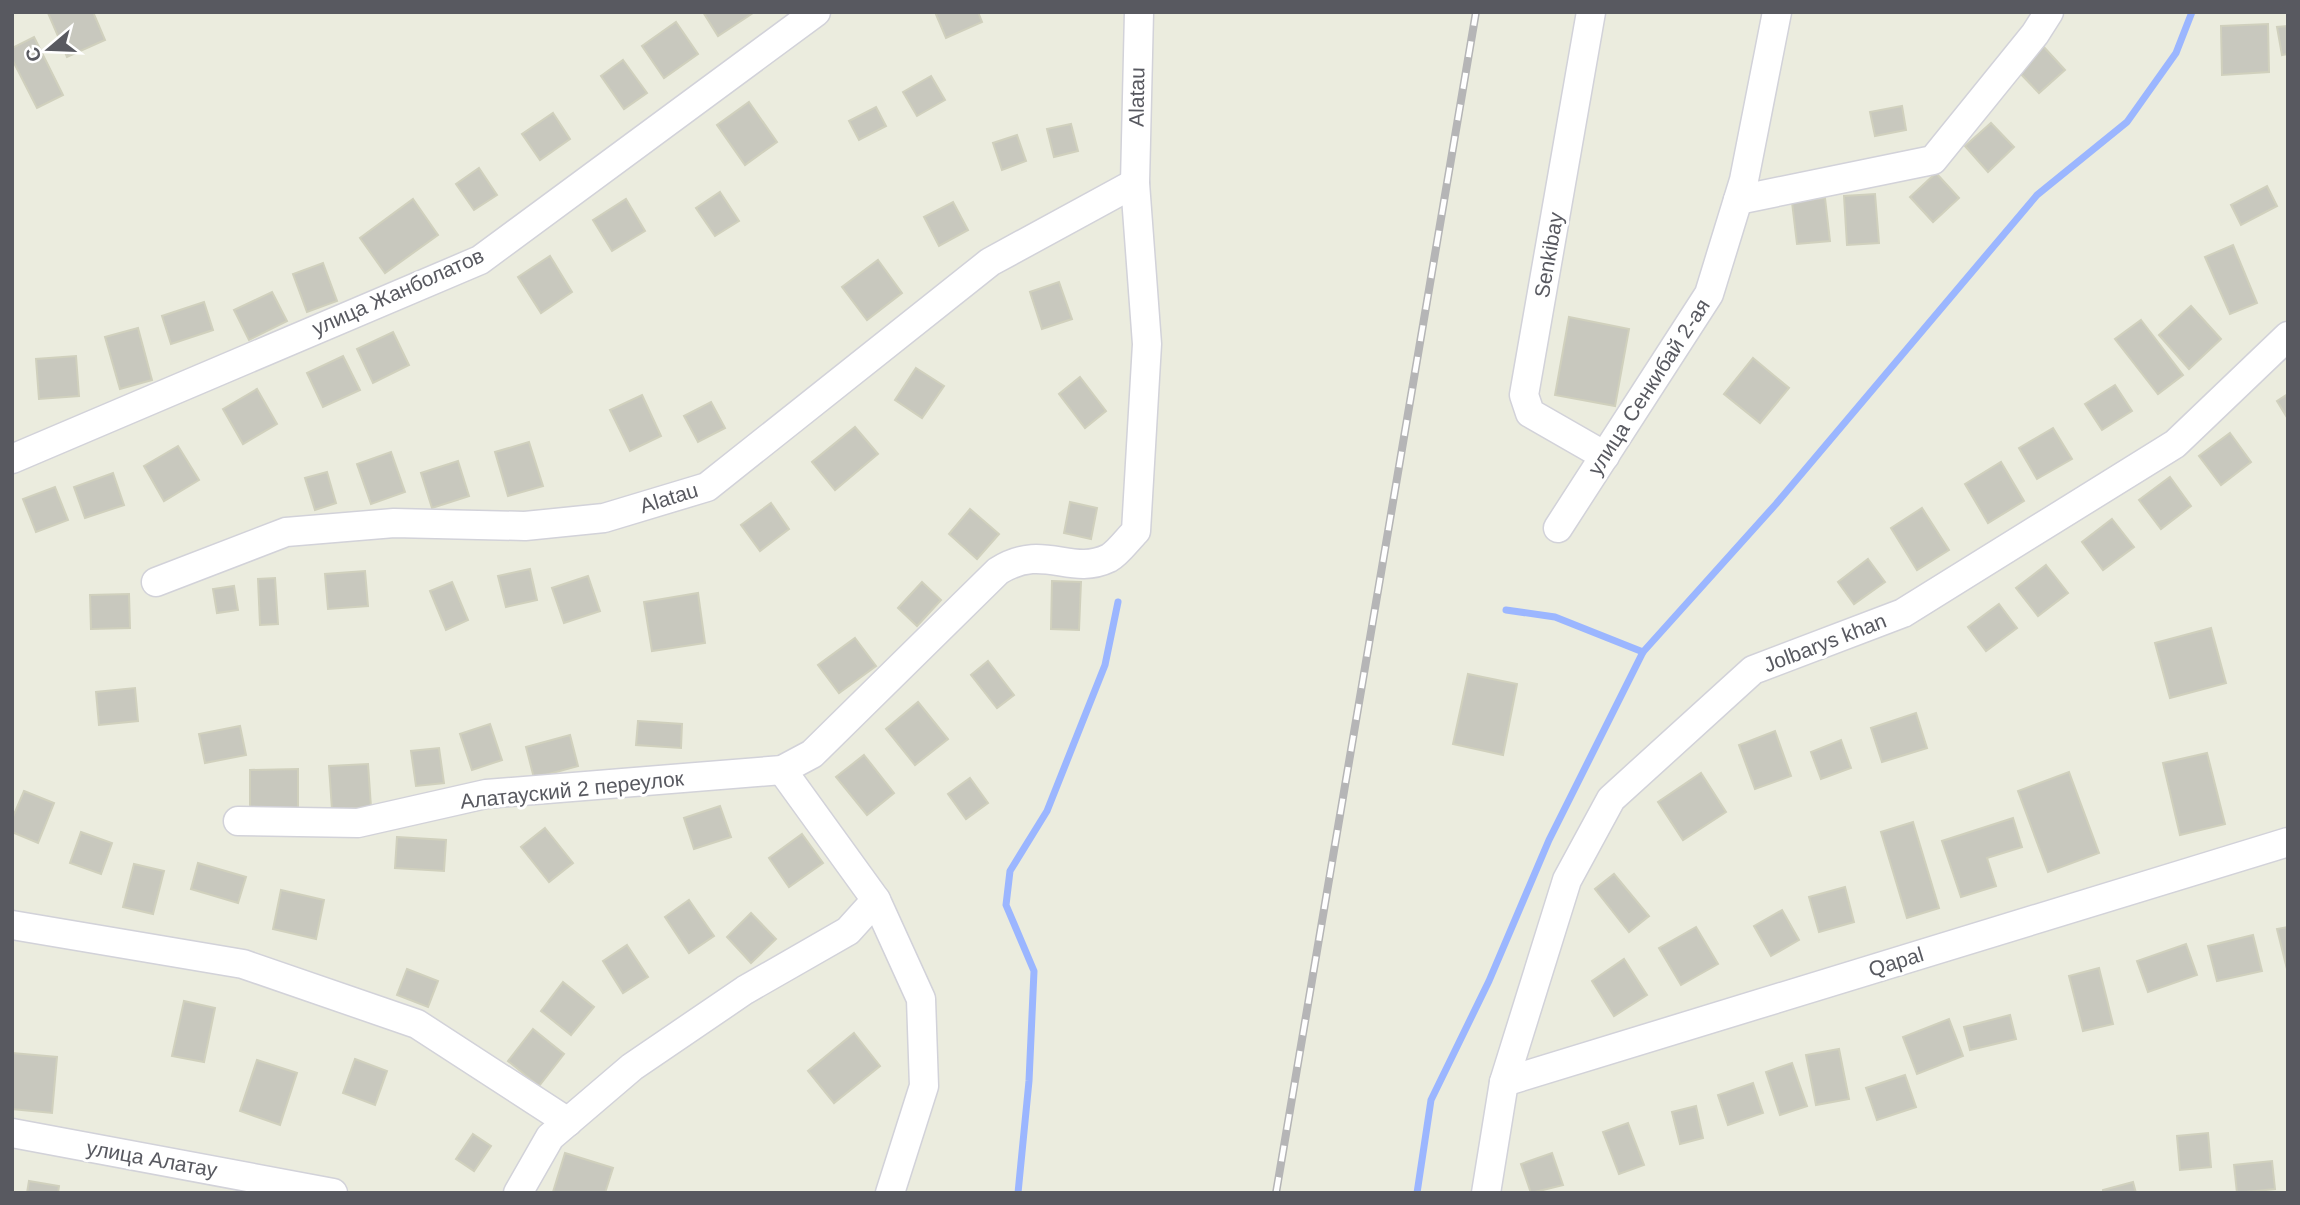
<svg xmlns="http://www.w3.org/2000/svg" width="2300" height="1205" font-family="Arial,sans-serif">
<style>
.lines{fill:none;stroke-linecap:round;stroke-linejoin:round}
.stream{stroke:#9bb6ff;stroke-width:7}
.building{fill:#c8c8be;stroke:#d0d0bd;stroke-width:2}
.minor-casing{stroke:#d2d2d9;stroke-width:31}
.minor{stroke:#fff;stroke-width:28}
.rail-casing{stroke:#b5b5b6;stroke-width:8}
.rail{stroke:#fff;stroke-width:5;stroke-dasharray:16;stroke-linecap:butt}
.labels{text-anchor:middle;stroke-width:6;stroke-linejoin:round;paint-order:stroke}
.street-label{font-size:21px;fill:#585960;stroke:#fff}
</style>
<rect width="100%" height="100%" fill="#ebecde"/>
<g class="lines">
<g class="stream">
<polyline points="1506,610 1555,617 1643,652"/>
<polyline points="1018,1193 1029,1081 1034,971 1006,905 1010,871 1047,811 1105,665 1118,602"/>
<polyline points="1417,1193 1431,1100 1489,981 1549,840 1643,652 1776,504 2037,195 2127,122 2176,53 2192,12"/>
</g>
</g>
<g class="building">
<polygon points="93,12 105,40 67,57 48,13"/>
<polygon points="703,12 753,12 753,13 718,36"/>
<polygon points="935,12 978,12 982,22 946,38"/>
<polygon points="676,22 698,54 664,78 642,46"/>
<polygon points="2268,24 2269,72 2222,75 2221,26"/>
<polygon points="2288,26 2288,54 2282,55 2277,27"/>
<polygon points="34,37 63,95 37,108 12,59 12,48"/>
<polygon points="2042,45 2065,70 2039,93 2016,69"/>
<polygon points="623,60 647,93 624,109 601,76"/>
<polygon points="931,76 945,100 917,116 903,92"/>
<polygon points="749,102 777,142 745,165 717,125"/>
<polygon points="1902,106 1906,130 1875,136 1870,112"/>
<polygon points="876,107 886,126 859,140 849,121"/>
<polygon points="553,113 570,139 540,160 522,134"/>
<polygon points="1991,123 2014,147 1988,172 1965,146"/>
<polygon points="1071,124 1078,151 1054,157 1047,129"/>
<polygon points="1017,135 1026,161 1002,170 993,143"/>
<polygon points="479,168 497,195 474,210 456,184"/>
<polygon points="1936,173 1959,198 1933,222 1910,197"/>
<polygon points="2267,186 2277,206 2241,225 2231,205"/>
<polygon points="720,192 739,221 715,236 696,208"/>
<polygon points="1875,194 1879,243 1847,245 1844,196"/>
<polygon points="1825,198 1830,241 1797,244 1792,202"/>
<polygon points="413,199 438,235 385,273 360,238"/>
<polygon points="626,199 645,231 612,251 593,220"/>
<polygon points="953,202 968,230 939,246 924,217"/>
<polygon points="2233,245 2257,303 2230,314 2205,257"/>
<polygon points="550,256 572,292 541,313 518,277"/>
<polygon points="878,260 902,293 867,320 842,287"/>
<polygon points="323,263 337,301 307,312 293,274"/>
<polygon points="1059,282 1072,319 1042,329 1030,292"/>
<polygon points="272,292 287,321 249,340 234,310"/>
<polygon points="204,302 213,330 171,344 162,316"/>
<polygon points="2191,306 2221,339 2189,369 2159,335"/>
<polygon points="1569,317 1629,329 1615,406 1555,395"/>
<polygon points="2141,320 2183,375 2158,394 2115,339"/>
<polygon points="138,328 152,380 120,389 105,337"/>
<polygon points="393,332 409,365 373,383 357,349"/>
<polygon points="76,356 79,396 39,399 36,359"/>
<polygon points="343,356 360,390 323,407 307,373"/>
<polygon points="1753,358 1789,388 1760,423 1724,394"/>
<polygon points="916,368 944,386 922,418 895,400"/>
<polygon points="1080,377 1106,411 1085,428 1059,394"/>
<polygon points="2115,385 2132,411 2102,430 2085,404"/>
<polygon points="257,389 277,424 243,444 223,409"/>
<polygon points="2288,394 2288,419 2277,401"/>
<polygon points="642,395 661,436 630,451 610,410"/>
<polygon points="711,402 725,428 698,442 684,416"/>
<polygon points="855,427 878,454 835,490 812,462"/>
<polygon points="2053,428 2072,459 2037,479 2019,448"/>
<polygon points="2230,433 2251,462 2221,485 2199,456"/>
<polygon points="529,442 543,486 508,496 495,452"/>
<polygon points="178,446 199,480 164,501 144,466"/>
<polygon points="391,452 405,492 371,504 357,464"/>
<polygon points="458,461 469,496 432,508 421,473"/>
<polygon points="2001,462 2024,501 1988,523 1965,484"/>
<polygon points="327,472 336,503 315,510 305,478"/>
<polygon points="113,473 124,505 85,518 74,487"/>
<polygon points="2170,477 2191,506 2161,529 2139,500"/>
<polygon points="55,487 68,520 36,532 23,499"/>
<polygon points="1070,502 1097,508 1091,539 1064,533"/>
<polygon points="771,503 789,529 760,551 741,525"/>
<polygon points="1922,508 1949,550 1917,570 1891,528"/>
<polygon points="970,509 999,534 977,559 949,534"/>
<polygon points="2112,519 2134,547 2103,570 2082,542"/>
<polygon points="1868,559 1885,582 1854,604 1838,582"/>
<polygon points="2046,565 2068,593 2038,616 2016,588"/>
<polygon points="530,569 537,600 506,607 498,576"/>
<polygon points="365,571 368,606 328,609 325,574"/>
<polygon points="588,576 600,611 564,623 552,588"/>
<polygon points="275,578 278,624 260,625 258,579"/>
<polygon points="1052,581 1081,582 1079,630 1051,629"/>
<polygon points="452,582 468,620 446,630 430,591"/>
<polygon points="922,582 941,600 917,626 898,608"/>
<polygon points="234,586 238,610 217,613 213,589"/>
<polygon points="698,593 705,643 652,651 644,602"/>
<polygon points="129,594 130,628 91,629 90,595"/>
<polygon points="1999,604 2017,628 1986,651 1968,627"/>
<polygon points="2211,628 2226,683 2170,698 2155,643"/>
<polygon points="855,638 876,666 839,693 818,665"/>
<polygon points="988,661 1014,695 997,708 971,675"/>
<polygon points="1468,674 1517,684 1503,755 1453,744"/>
<polygon points="135,688 138,721 99,725 96,692"/>
<polygon points="918,702 948,739 915,765 886,729"/>
<polygon points="1916,713 1927,748 1882,762 1871,728"/>
<polygon points="638,721 682,724 681,748 636,745"/>
<polygon points="490,724 502,760 472,770 460,734"/>
<polygon points="240,726 246,755 205,763 199,734"/>
<polygon points="1775,731 1791,776 1755,789 1739,745"/>
<polygon points="570,735 578,766 534,778 526,747"/>
<polygon points="1841,740 1851,768 1821,779 1811,752"/>
<polygon points="439,748 444,783 416,786 411,751"/>
<polygon points="2207,753 2225,824 2180,835 2163,763"/>
<polygon points="864,755 894,793 867,815 836,777"/>
<polygon points="368,764 371,807 332,810 329,766"/>
<polygon points="298,769 298,809 250,810 250,770"/>
<polygon points="2069,772 2099,853 2048,872 2018,791"/>
<polygon points="1701,773 1726,812 1683,840 1658,802"/>
<polygon points="970,778 988,803 966,819 948,794"/>
<polygon points="24,791 54,803 38,843 12,832 12,819"/>
<polygon points="720,806 731,837 694,849 684,818"/>
<polygon points="2013,818 2022,847 1987,858 1996,886 1961,897 1942,841"/>
<polygon points="1913,822 1939,908 1907,918 1881,832"/>
<polygon points="545,828 573,863 549,882 521,847"/>
<polygon points="81,832 112,843 101,874 70,863"/>
<polygon points="802,834 823,863 789,887 769,858"/>
<polygon points="397,837 446,840 444,871 395,868"/>
<polygon points="198,863 246,877 238,903 191,889"/>
<polygon points="134,864 164,871 153,914 123,907"/>
<polygon points="1614,874 1649,916 1629,932 1595,889"/>
<polygon points="1845,887 1854,922 1819,932 1809,897"/>
<polygon points="281,890 324,900 316,939 273,929"/>
<polygon points="689,900 714,936 689,953 665,917"/>
<polygon points="1782,910 1799,940 1771,956 1754,926"/>
<polygon points="751,913 776,939 751,963 727,937"/>
<polygon points="1696,927 1718,964 1681,985 1659,948"/>
<polygon points="2288,927 2288,969 2287,969 2277,929"/>
<polygon points="2253,935 2262,971 2217,981 2208,946"/>
<polygon points="2186,944 2197,975 2148,992 2137,961"/>
<polygon points="627,945 648,977 623,993 603,961"/>
<polygon points="1624,959 1647,995 1614,1016 1592,981"/>
<polygon points="2099,968 2113,1024 2083,1031 2069,976"/>
<polygon points="407,969 438,981 428,1007 397,995"/>
<polygon points="563,982 594,1007 571,1035 541,1011"/>
<polygon points="184,1001 215,1008 204,1062 172,1056"/>
<polygon points="2010,1015 2016,1039 1970,1050 1964,1027"/>
<polygon points="1949,1019 1963,1056 1917,1074 1903,1037"/>
<polygon points="533,1029 564,1054 539,1086 508,1061"/>
<polygon points="854,1033 880,1066 834,1103 808,1071"/>
<polygon points="1839,1049 1849,1099 1816,1105 1806,1055"/>
<polygon points="12,1053 57,1057 52,1113 12,1109"/>
<polygon points="355,1059 387,1071 375,1105 343,1093"/>
<polygon points="257,1060 297,1073 280,1125 240,1111"/>
<polygon points="1792,1063 1807,1106 1780,1115 1766,1072"/>
<polygon points="1905,1075 1916,1107 1877,1120 1866,1088"/>
<polygon points="1753,1083 1763,1113 1728,1125 1718,1095"/>
<polygon points="1696,1106 1703,1138 1680,1144 1672,1112"/>
<polygon points="1628,1123 1644,1165 1619,1174 1603,1132"/>
<polygon points="2208,1133 2211,1167 2180,1170 2177,1136"/>
<polygon points="473,1134 491,1146 474,1171 456,1159"/>
<polygon points="565,1153 613,1168 605,1193 553,1192"/>
<polygon points="1552,1153 1563,1185 1531,1193 1521,1164"/>
<polygon points="2272,1161 2275,1189 2237,1193 2234,1165"/>
<polygon points="29,1181 59,1186 58,1193 27,1193"/>
<polygon points="2133,1182 2136,1193 2103,1193 2103,1190"/>
</g>
<g class="lines">
<defs>
<g id="minor">
<polyline points="1591,12 1524,395 1530,413 1605,456"/>
<polyline points="1738,200 1933,160 2035,34 2049,12"/>
<polyline points="12,459 480,260 816,12"/>
<polyline points="1558,528 1709,294 1744,180 1777,12"/>
<polyline points="156,582 286,532 394,523 525,526 604,518 707,487 990,262 1135,183"/>
<path d="M238,821L358,823L486,794L782,770L812,754L998,571C1044,542 1070,577 1109,558C1118,553 1128,539 1136,531L1147,344L1135,183L1139,12"/>
<polyline points="876,900 921,999 924,1086 890,1193"/>
<polyline points="12,925 243,964 417,1024 568,1122"/>
<polyline points="1504,1082 2288,842"/>
<polyline points="12,1133 333,1193"/>
<polyline points="518,1193 550,1137 632,1067 745,990 848,931 876,900 782,770"/>
<polyline points="1486,1193 1504,1082 1567,880 1611,799 1753,670 1903,613 2175,444 2288,336"/>
</g>
</defs>
<use href="#minor" class="minor-casing"/>
<use href="#minor" class="minor"/>
<defs>
<polyline id="rail" points="1276,1193 1476,12"/>
</defs>
<use href="#rail" class="rail-casing"/>
<use href="#rail" class="rail"/>
</g>
<g class="labels">
<g class="street-label">
<text transform="translate(1137 97) rotate(-89)" y="7">Alatau</text>
<text transform="translate(1549 255) rotate(-80)" y="7">Senkibay</text>
<text transform="translate(398 292) rotate(-24)" y="7">улица Жанболатов</text>
<text transform="translate(1649 387) rotate(-57)" y="7">улица Сенкибай 2-ая</text>
<text transform="translate(669 498) rotate(-17)" y="7">Alatau</text>
<text transform="translate(1825 643) rotate(-21)" y="7">Jolbarys khan</text>
<text transform="translate(572 790) rotate(-6)" y="7">Алатауский 2 переулок</text>
<text transform="translate(1896 962) rotate(-17)" y="7">Qapal</text>
<text transform="translate(152 1159) rotate(10)" y="7">улица Алатау</text>
</g>
</g>
<rect width="2300" height="1205" fill="none" stroke="#585960" stroke-width="28"/>
<g transform="translate(49 49) rotate(251)" stroke="#ffffff" stroke-width="5" paint-order="stroke">
<path d="M0-5L12 26L0 18L-12 26Z" fill="#585960"/>
<text y="-10" font-size="19" font-weight="bold" text-anchor="middle" fill="#585960">С</text>
</g>
</svg>
